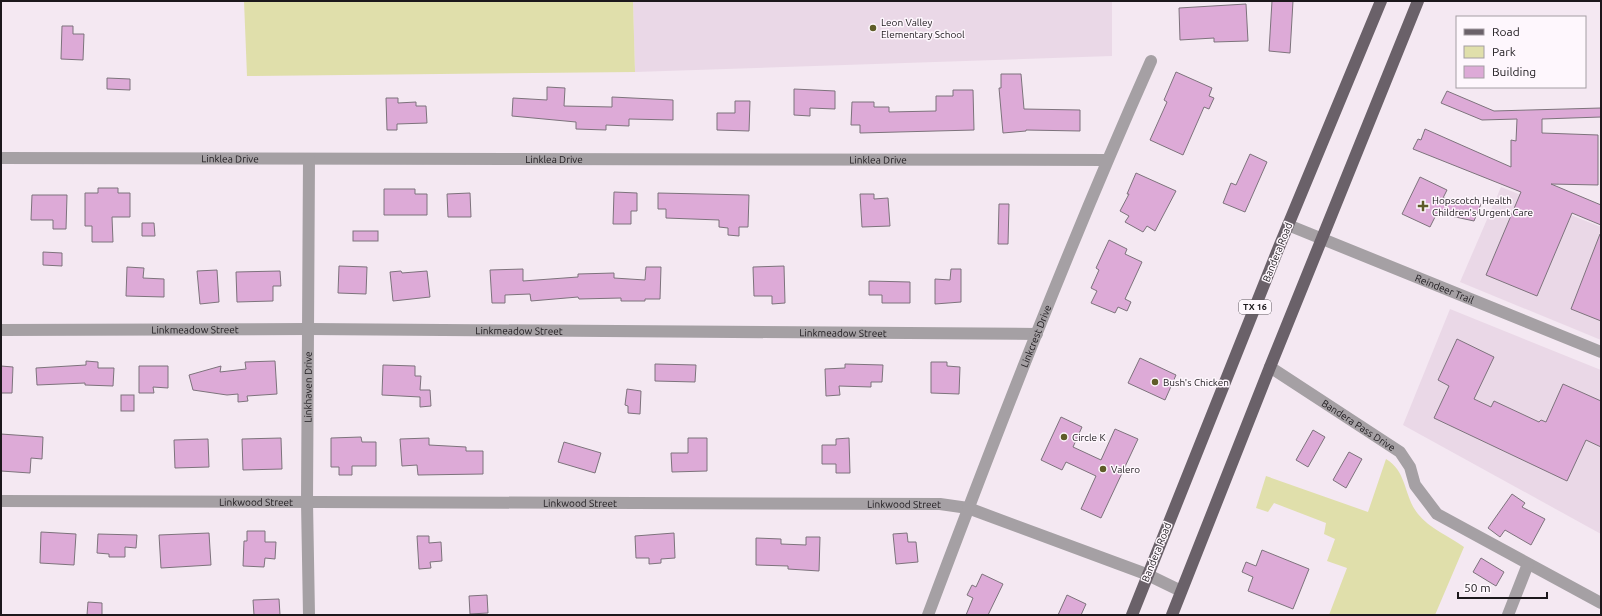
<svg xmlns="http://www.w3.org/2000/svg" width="1602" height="616" font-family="Ubuntu,sans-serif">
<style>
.built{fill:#ead8e7}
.green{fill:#e0dfab}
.building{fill:#ddaad7;stroke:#7d737c}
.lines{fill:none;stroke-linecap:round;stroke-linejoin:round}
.street{stroke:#a5a0a4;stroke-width:12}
.primary{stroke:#6a6169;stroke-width:12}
.poi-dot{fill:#5f5c29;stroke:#fef7fd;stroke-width:1.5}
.labels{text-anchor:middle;stroke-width:3;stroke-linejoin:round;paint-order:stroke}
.shield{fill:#fef7fd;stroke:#605b60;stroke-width:1}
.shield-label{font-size:9px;font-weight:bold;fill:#1c181c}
.poi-label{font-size:10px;fill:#1c181c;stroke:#fef7fd;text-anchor:start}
.street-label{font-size:10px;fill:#1c181c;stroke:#fef7fd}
</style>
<rect width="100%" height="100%" fill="#f4e8f2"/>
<g class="built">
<polygon points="633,1 1112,1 1112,56 635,72"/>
<polygon points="1501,187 1601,227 1601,340 1460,282"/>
<polygon points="1450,309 1601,370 1601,534 1403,425"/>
</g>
<g class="green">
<polygon points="244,1 633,1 635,72 247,76"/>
<path d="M1386,459C1407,471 1404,497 1418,514C1429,528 1450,537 1464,547L1435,615H1329L1347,568L1327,561L1335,539L1324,534L1326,523L1274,503L1268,512L1256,508L1266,476L1368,512Z"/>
</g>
<g class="building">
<polygon points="1272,1 1293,1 1290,53 1269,51"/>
<polygon points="1246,4 1248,41 1214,42 1214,38 1180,40 1179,8"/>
<polygon points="62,26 73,26 73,34 84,34 83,60 61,59"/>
<polygon points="1176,72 1212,88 1209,96 1214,98 1209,109 1204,107 1183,155 1150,140 1167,102 1164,100"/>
<polygon points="1001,74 1021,74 1024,109 1080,110 1080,131 1026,130 1026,131 1003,133 999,88 1001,88"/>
<polygon points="107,78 130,79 130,90 107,89"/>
<polygon points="547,87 565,88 564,106 612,107 612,97 673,100 673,120 629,119 629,126 606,125 606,130 576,129 576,122 512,116 513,98 547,100"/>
<polygon points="794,89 835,91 835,109 810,108 810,116 794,115"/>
<polygon points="953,90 973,90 974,130 860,133 860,125 851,125 852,102 874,102 874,107 889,107 889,112 936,111 936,96 953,96"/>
<polygon points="1447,91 1494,111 1601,108 1601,117 1542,119 1542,133 1598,135 1598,185 1551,184 1601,205 1601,225 1572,213 1537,296 1486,275 1521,192 1413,149 1418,139 1421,140 1425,129 1511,167 1511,140 1516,141 1517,119 1482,120 1441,103"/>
<polygon points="386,98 398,98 398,103 416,102 416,106 426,106 427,123 397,124 397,130 387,130"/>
<polygon points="735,101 750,101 749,131 717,130 717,113 735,113"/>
<polygon points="1250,154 1267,162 1245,212 1223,203 1231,183 1236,185"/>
<polygon points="1136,173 1176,191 1155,231 1147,226 1143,232 1125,222 1129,216 1120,211 1129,194 1127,194"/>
<polygon points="1420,177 1447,190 1443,198 1481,204 1474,221 1437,213 1430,227 1402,214"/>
<polygon points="98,188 118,188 118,193 130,193 130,217 112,217 113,242 92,242 92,226 85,226 85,193 98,193"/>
<polygon points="384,189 415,189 415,194 427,194 427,215 384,215"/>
<polygon points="614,192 637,193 637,211 631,211 631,224 613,224"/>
<polygon points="470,193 471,217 448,217 447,194"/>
<polygon points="658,193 749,195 748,227 739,227 739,236 728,235 728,228 719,227 719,220 666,218 666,209 658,209"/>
<polygon points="860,194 874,194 874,199 888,198 890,226 862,227"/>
<polygon points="32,195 67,195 66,229 53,229 53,220 31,220"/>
<polygon points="999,204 1009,204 1008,244 998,244"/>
<polygon points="142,223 154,223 155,236 142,236"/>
<rect x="353" y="231" width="25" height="10"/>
<polygon points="1600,234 1601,234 1601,321 1571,309"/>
<polygon points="1109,240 1127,249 1125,254 1142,262 1125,299 1131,302 1127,311 1118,307 1115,313 1091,303 1097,291 1091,288 1099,270 1096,268"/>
<polygon points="43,252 62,253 62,266 43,265"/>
<polygon points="339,266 367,267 366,294 338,293"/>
<polygon points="784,266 785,303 772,304 772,296 754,296 753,267"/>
<polygon points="127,267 144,268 143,278 164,279 164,297 126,296"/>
<polygon points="646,267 661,267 660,299 645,299 645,301 621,301 621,298 579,299 578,297 531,301 530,294 505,295 505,303 492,303 490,270 523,269 523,281 578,277 578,274 614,273 614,278 645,280"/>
<polygon points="951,269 961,269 961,302 935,304 935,279 950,280"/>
<polygon points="217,270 219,302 200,304 197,271"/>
<polygon points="280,271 281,286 273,286 273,301 237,302 236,272"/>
<polygon points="401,271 402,273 427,271 430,297 393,301 390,272"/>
<polygon points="869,281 910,282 910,303 882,303 882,295 869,295"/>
<polygon points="1457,339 1494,357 1474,399 1491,407 1494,401 1539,422 1541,420 1546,422 1563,384 1601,401 1601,447 1586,440 1567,481 1434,418 1449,386 1438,380"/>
<polygon points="1140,358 1176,375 1165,400 1128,383"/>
<polygon points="86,361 98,362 98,368 114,368 113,386 85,385 85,383 37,385 36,368 86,365"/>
<polygon points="275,361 277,394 247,396 248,401 238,402 238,394 227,395 193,390 189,375 221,366 220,372 246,369 245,362"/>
<polygon points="931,362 947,362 947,366 960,367 959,394 931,393"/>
<polygon points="655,364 696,365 695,382 655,381"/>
<polygon points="845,364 883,365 882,382 871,382 871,387 839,386 840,395 826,396 825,369 845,368"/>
<polygon points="383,365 415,366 415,376 421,376 420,390 430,390 431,406 420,407 420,397 382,395"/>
<polygon points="1,366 13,367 12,393 1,393"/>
<polygon points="139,366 168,366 168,388 153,387 154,393 139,393"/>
<polygon points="627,389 641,391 640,414 628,413 628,406 625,405"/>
<rect x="121" y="395" width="13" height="16"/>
<polygon points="1061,417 1082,427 1073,447 1101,460 1115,429 1138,439 1101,518 1081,509 1096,476 1066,462 1062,470 1041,460"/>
<polygon points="1313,430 1325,437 1308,467 1296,460"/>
<polygon points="1,434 43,437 42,459 31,458 30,473 1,471"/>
<polygon points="361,437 362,442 376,442 376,466 352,466 352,475 339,475 339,467 331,467 331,438"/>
<polygon points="281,438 282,469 243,470 242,439"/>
<polygon points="429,438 429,445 466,447 466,451 483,451 483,474 418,475 417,465 402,466 400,439"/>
<polygon points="688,438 707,438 707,471 672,472 671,453 688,453"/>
<polygon points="849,438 850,473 836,473 836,464 822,464 822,445 836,445 836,439"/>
<polygon points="208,439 209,467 175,468 174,440"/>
<polygon points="564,442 601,453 595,473 558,462"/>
<polygon points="1349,452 1362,459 1346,488 1333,480"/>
<polygon points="1512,494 1525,503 1522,507 1545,519 1531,545 1505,530 1500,537 1488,528"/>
<polygon points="247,531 265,531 265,542 276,542 275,559 265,558 264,567 243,566 244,541 247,541"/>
<polygon points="41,532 76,534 74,565 40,563"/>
<polygon points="209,533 211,565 161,568 159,535"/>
<polygon points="674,533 675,558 661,559 661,563 649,564 649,558 636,558 635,536"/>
<polygon points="907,533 908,542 916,542 918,562 896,564 893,534"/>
<polygon points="98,534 137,535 136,548 125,547 125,557 109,557 109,554 97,553"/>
<polygon points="417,536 429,536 429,543 441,542 442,561 430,562 431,568 419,569"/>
<polygon points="806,537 820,537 819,571 788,569 788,566 756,565 756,538 781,539 781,544 806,545"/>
<polygon points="1262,550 1309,569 1293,609 1248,591 1253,577 1242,572 1246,562 1256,566"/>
<polygon points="1481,558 1504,572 1496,586 1473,572"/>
<polygon points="982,574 1003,584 988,615 966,615 973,598 967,595 972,585 976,587"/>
<polygon points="487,595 488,613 470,614 469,596"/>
<polygon points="1067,595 1086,604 1081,615 1058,615"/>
<polygon points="279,599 280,615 254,615 253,600"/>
<polygon points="88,602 102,603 102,615 87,615"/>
</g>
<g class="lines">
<g class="street">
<path id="s1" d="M1,158L1107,160"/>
<path id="s2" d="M1288,225L1601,352"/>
<path id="s3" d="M1,330L309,329L1037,334"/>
<path id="s4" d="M1270,367L1400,452L1410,467L1415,485L1437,514L1601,603"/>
<path id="s5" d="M1,501L940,504L968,508L1146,574L1181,591"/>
<path id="s6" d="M309,615L307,502L309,159"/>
<path id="s7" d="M928,615C998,429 1070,243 1151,61"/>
<polyline points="1508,615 1528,564"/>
</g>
<g class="primary">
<polyline points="1132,615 1279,247 1381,1"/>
<polyline points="1172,615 1270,367 1418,1"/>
</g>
</g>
<g class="poi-dot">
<circle cx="873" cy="28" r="4"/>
<path d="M1421 200h4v4h4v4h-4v4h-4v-4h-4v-4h4z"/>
<circle cx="1155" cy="382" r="4"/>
<circle cx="1064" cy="437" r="4"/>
<circle cx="1103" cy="469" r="4"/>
</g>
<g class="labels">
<rect class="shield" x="1239" y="300" width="32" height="14" rx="3"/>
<g class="shield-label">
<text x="1255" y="310">TX 16</text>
</g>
<g class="poi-label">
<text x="881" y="26">Leon Valley<tspan x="881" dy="12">Elementary School</tspan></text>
<text x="1432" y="204">Hopscotch Health<tspan x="1432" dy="12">Children's Urgent Care</tspan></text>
<text x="1163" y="386">Bush's Chicken</text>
<text x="1072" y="441">Circle K</text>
<text x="1111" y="473">Valero</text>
</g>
<g class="street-label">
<text dy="4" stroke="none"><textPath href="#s1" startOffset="229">Linklea Drive</textPath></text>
<text dy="4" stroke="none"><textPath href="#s1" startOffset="553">Linklea Drive</textPath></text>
<text dy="4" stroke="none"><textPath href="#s1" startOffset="877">Linklea Drive</textPath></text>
<text transform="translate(1277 252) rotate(-68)" y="4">Bandera Road</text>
<text dy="4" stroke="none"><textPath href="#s2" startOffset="169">Reindeer Trail</textPath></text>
<text dy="4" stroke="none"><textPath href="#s3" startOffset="194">Linkmeadow Street</textPath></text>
<text dy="4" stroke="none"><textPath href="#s3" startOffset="518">Linkmeadow Street</textPath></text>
<text dy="4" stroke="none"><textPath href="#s3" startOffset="842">Linkmeadow Street</textPath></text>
<text dy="4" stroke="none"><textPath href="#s7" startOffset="299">Linkcrest Drive</textPath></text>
<text dy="4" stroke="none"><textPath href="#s6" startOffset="228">Linkhaven Drive</textPath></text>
<text dy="4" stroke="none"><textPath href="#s4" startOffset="106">Bandera Pass Drive</textPath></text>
<text dy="4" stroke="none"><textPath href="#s5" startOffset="255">Linkwood Street</textPath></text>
<text dy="4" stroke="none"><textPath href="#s5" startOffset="579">Linkwood Street</textPath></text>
<text dy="4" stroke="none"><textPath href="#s5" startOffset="903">Linkwood Street</textPath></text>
<text transform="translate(1156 552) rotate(-68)" y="4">Bandera Road</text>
</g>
</g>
<rect width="1602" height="616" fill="none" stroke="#1c181c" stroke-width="4"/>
<rect x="1456" y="16" width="130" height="72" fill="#fef7fd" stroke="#a49ea3"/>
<rect x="1464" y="29" width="20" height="6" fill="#6a6169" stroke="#a49ea3"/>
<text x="1492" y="36" font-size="12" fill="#1c181c">Road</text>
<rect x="1464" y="46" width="20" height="12" fill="#e0dfab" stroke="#a49ea3"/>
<text x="1492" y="56" font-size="12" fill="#1c181c">Park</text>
<rect x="1464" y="66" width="20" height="12" fill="#ddaad7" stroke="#a49ea3"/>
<text x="1492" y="76" font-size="12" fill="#1c181c">Building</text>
<path d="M1458 592v6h89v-6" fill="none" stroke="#1c181c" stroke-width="2"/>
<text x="1464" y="592" font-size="12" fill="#1c181c" stroke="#fef7fd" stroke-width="3" paint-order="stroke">50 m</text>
</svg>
